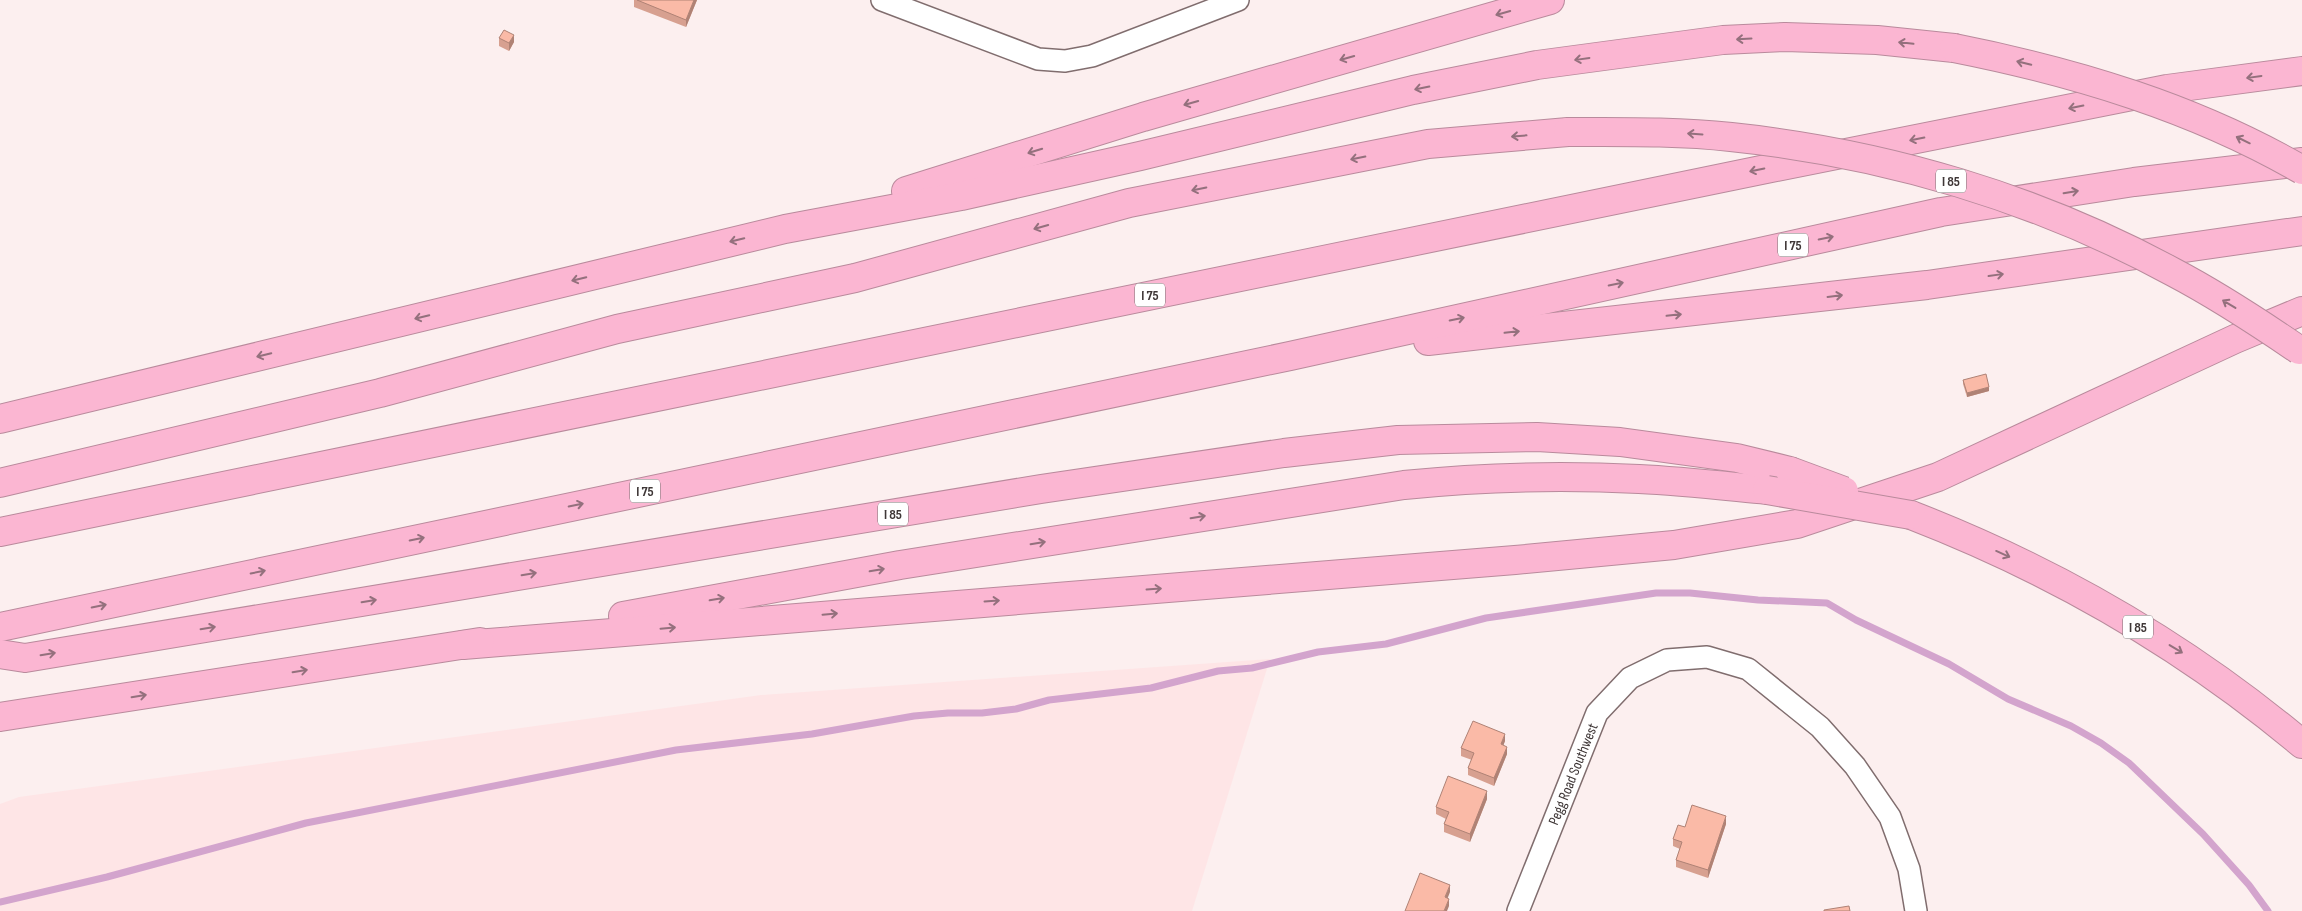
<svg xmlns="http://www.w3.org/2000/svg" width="2302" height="911" font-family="'Sofia Sans Condensed',sans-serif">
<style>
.built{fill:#fee5e6}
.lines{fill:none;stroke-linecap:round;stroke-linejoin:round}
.stream{stroke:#d3a4cd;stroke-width:7}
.minor-casing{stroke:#806d6e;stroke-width:24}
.motorway-casing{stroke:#b98a9c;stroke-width:30}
.minor{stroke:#fff;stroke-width:21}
.motorway{stroke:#fbb6d2;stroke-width:28}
.motorway-bridge-casing{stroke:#b98a9c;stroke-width:30;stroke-linecap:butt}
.motorway-bridge{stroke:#fbb6d2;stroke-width:28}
.wall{fill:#d7a090}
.shaded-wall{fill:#af8275}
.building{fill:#fabaa7;stroke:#af8275}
.oneway{stroke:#94707d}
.labels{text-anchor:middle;stroke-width:4;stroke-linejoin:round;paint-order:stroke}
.shield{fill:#fff;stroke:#797373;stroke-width:1}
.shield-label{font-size:14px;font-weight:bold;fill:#3f3737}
.street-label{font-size:15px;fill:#3f3737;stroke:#fff}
</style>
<rect width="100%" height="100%" fill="#fcefef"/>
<polygon class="built" points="1270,659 1192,911 0,911 0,804 19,797 761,695"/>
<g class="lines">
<polyline class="stream" points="0,902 107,877 306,823 676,750 812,734 914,716 948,713 982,713 1016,709 1049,700 1151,688 1218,671 1252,668 1318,652 1386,644 1486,618 1656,593 1690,593 1758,600 1827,603 1856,620 1949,664 2008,699 2071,726 2101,743 2129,763 2203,834 2249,885 2268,911"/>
<defs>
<g id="minor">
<polyline points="882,0 1038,59 1065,61 1092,56 1238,0"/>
<polyline points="1518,911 1597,713 1630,678 1667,660 1707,657 1748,669 1820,727 1855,766 1890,817 1909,869 1916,911"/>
</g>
<g id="motorway">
<polyline points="906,191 1143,117 1550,0"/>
<polyline points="1428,341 1927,285 2302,231"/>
<polyline points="0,419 785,229 961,196 1140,156 1413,90 1537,65 1723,40 1785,37 1877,40 1954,48"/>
<polyline points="0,483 380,393 617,329 855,278 1129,203 1428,144 1568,132"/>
<path d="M1911,515C2053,570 2185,646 2302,744"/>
<polyline points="0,532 1766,169 2167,89 2302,71"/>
<path d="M623,616L900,565L1404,485C1482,477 1560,475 1639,479C1682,481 1725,486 1767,490"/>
<polyline points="0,627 1290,356 1941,212 2134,182 2302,162"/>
<polyline points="463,645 1515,560 1674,545 1797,524 1938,477 2235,339 2302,311"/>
<polyline points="0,654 25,658 1041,489 1284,453 1398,440 1537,437 1620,442 1737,458 1790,471"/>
<polyline points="0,717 480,642"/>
</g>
</defs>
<use href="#minor" class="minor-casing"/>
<use href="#motorway" class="motorway-casing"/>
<use href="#minor" class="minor"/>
<use href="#motorway" class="motorway"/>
<defs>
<g id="motorway-bridge">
<path d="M1954,48C2075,72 2195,108 2302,170"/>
<path d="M1568,132C1622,132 1677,131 1731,137C1885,153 2037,198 2173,272C2217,295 2258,322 2299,350"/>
<polyline points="1790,471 1844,491"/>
<polyline points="1767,490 1911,515"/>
</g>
</defs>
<use href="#motorway-bridge" class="motorway-bridge-casing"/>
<use href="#motorway-bridge" class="motorway-bridge"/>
</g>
<g class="wall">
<polygon points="634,0 697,0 686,27 634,7"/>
<polygon points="499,38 514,42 509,51 499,46"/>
<polygon points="1963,380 1989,391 1967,397 1963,384"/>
<polygon points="1505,741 1503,745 1507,754 1494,786 1468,775 1468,768 1472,760 1461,756 1461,748"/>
<polygon points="1487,799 1470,842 1444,832 1444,824 1446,819 1436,814 1436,807"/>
<polygon points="1726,824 1708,878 1676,867 1676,860 1680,849 1673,846 1673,839 1685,827"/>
</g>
<g class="shaded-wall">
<polygon points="694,0 697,0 686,27 686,20"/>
<polygon points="514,35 514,42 509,51 509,43"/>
<polygon points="1989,387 1989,391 1967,397 1967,393"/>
<polygon points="1505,734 1505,741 1501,752 1501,744"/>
<polygon points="1507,747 1507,754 1494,786 1494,778"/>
<polygon points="1487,791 1487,799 1470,842 1470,834"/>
<polygon points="1726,816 1726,824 1708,878 1708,870"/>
<polygon points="1450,885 1450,892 1445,905 1445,897"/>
<polygon points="1449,899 1449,906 1447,911 1444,911"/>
</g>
<g class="building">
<polygon points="637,0 694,0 686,20"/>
<polygon points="504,30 514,35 509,43 499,38"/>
<polygon points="1986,374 1989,387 1967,393 1963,380"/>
<polygon points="1473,721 1505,734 1501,744 1507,747 1494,778 1468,768 1474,753 1461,748"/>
<polygon points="1448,776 1487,791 1470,834 1444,824 1449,812 1436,807"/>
<polygon points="1692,805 1726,816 1708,870 1676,860 1682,842 1673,839 1678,825 1685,827"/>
<polygon points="1420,873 1450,885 1445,897 1449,899 1444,911 1405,911"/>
<polygon points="1849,906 1850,911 1824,911 1824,910"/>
</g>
<defs><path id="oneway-shaft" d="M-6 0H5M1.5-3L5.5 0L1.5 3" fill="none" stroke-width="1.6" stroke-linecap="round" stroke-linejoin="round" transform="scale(1.25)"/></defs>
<g class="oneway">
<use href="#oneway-shaft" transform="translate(1503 13) rotate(164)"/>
<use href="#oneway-shaft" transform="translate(1744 39) rotate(177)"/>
<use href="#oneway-shaft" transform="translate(1906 43) rotate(-174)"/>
<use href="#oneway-shaft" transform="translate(1347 58) rotate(164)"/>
<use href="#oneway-shaft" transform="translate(1582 59) rotate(172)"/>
<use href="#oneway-shaft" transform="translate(2024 63) rotate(-166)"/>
<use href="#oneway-shaft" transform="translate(2254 77) rotate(172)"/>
<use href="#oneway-shaft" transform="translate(1422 88) rotate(169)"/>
<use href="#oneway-shaft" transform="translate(1191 103) rotate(164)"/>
<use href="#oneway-shaft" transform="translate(2076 107) rotate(169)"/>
<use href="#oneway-shaft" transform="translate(1695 134) rotate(-176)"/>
<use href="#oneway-shaft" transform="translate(1519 136) rotate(175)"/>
<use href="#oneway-shaft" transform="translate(1917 139) rotate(169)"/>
<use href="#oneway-shaft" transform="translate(2243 140) rotate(-154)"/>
<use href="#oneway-shaft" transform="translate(1035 151) rotate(163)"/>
<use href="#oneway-shaft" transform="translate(1358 158) rotate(169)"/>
<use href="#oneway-shaft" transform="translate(1757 170) rotate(168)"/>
<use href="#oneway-shaft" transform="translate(1199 189) rotate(168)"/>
<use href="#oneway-shaft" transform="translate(2071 192) rotate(-9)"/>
<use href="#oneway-shaft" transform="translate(1041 227) rotate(164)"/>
<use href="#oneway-shaft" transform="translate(1826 238) rotate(-12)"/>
<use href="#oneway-shaft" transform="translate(737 240) rotate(166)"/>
<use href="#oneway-shaft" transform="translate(1996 275) rotate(-8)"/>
<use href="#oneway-shaft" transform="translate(579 279) rotate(166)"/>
<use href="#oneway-shaft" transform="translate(1616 284) rotate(-12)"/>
<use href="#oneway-shaft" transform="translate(1835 296) rotate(-7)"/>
<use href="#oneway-shaft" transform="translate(2229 304) rotate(-149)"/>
<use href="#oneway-shaft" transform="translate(1674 315) rotate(-6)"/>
<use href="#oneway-shaft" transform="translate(422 317) rotate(166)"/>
<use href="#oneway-shaft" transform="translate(1457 319) rotate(-12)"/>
<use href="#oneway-shaft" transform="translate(1512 332) rotate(-6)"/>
<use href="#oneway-shaft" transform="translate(264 355) rotate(166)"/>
<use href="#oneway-shaft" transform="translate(576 505) rotate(-12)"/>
<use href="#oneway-shaft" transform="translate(1198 517) rotate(-9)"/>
<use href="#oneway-shaft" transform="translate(417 539) rotate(-12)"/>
<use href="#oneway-shaft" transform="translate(1038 543) rotate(-9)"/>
<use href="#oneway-shaft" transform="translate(2003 554) rotate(24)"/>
<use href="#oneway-shaft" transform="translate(877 570) rotate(-10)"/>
<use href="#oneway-shaft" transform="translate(258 572) rotate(-12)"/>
<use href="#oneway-shaft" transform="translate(529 574) rotate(-9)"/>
<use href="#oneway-shaft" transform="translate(1154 589) rotate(-4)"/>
<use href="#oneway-shaft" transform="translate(717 599) rotate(-10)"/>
<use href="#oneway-shaft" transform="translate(369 601) rotate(-9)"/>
<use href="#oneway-shaft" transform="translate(992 601) rotate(-4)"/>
<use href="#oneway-shaft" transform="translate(99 606) rotate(-12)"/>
<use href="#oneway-shaft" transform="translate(830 614) rotate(-5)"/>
<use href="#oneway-shaft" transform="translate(208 628) rotate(-9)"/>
<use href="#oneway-shaft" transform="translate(668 628) rotate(-5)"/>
<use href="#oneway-shaft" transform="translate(2176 649) rotate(31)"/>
<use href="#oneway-shaft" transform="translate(48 654) rotate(-9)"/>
<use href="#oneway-shaft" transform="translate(300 671) rotate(-9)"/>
<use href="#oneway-shaft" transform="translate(139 696) rotate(-9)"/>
</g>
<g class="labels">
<g class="shield">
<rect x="1936" y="169.5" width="30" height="23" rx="4"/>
<rect x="1778" y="233.5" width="30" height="23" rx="4"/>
<rect x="1135" y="283.5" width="30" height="23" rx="4"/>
<rect x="630" y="479.5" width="30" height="23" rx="4"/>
<rect x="878" y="502.5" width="30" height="23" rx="4"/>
<rect x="2123" y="615.5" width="30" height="23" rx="4"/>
</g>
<g class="shield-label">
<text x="1951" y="186">I 85</text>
<text x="1793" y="250">I 75</text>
<text x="1150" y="300">I 75</text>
<text x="645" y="496">I 75</text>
<text x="893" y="519">I 85</text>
<text x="2138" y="632">I 85</text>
</g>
<g class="street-label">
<text transform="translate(1573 774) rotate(-68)" y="5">Pegg Road Southwest</text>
</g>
</g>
</svg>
